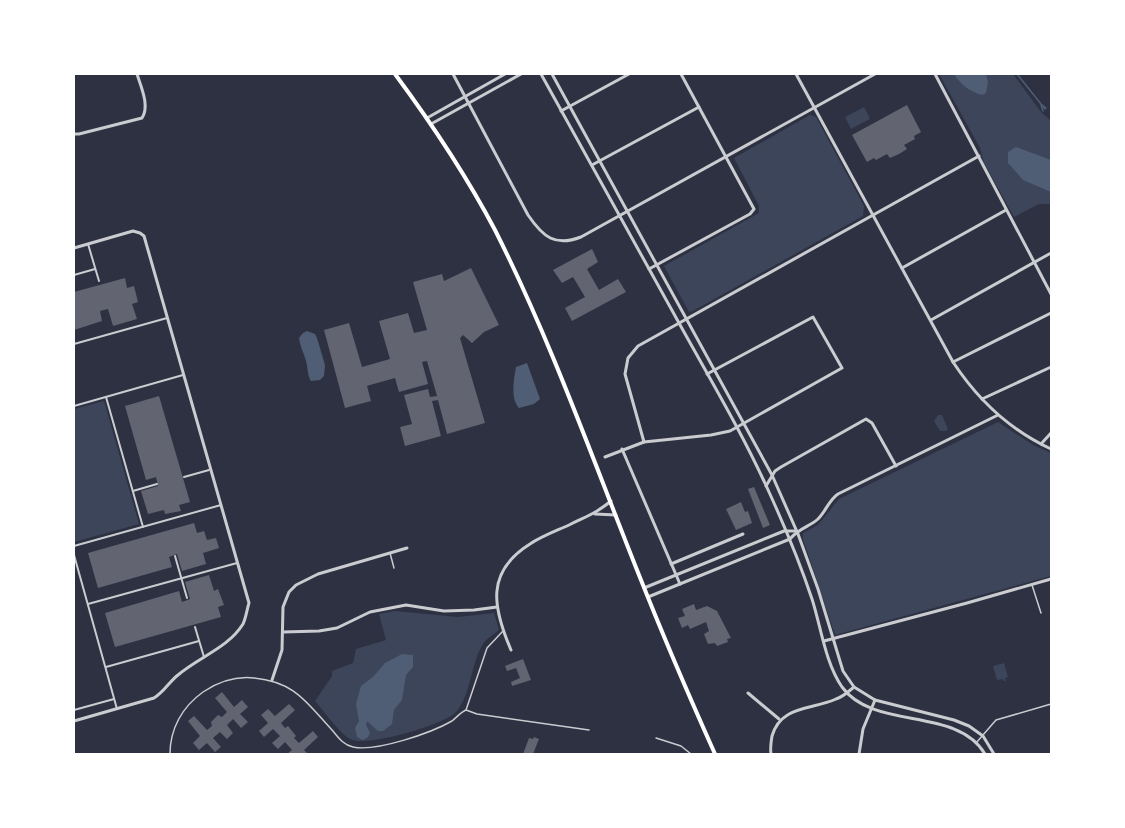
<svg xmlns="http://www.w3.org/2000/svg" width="1125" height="828" font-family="'Sofia Sans Condensed',sans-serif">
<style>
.green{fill:#3c4559}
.water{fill:#4f5d75}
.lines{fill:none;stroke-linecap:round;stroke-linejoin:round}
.stream{stroke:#4f5d75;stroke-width:1.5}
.building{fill:#626471}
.service{stroke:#caccd0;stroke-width:1.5}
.pedestrian{stroke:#caccd0;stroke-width:2}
.minor{stroke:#caccd0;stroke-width:3}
.secondary{stroke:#fff;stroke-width:4}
</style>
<rect width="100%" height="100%" fill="#2d3142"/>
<g class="green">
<polygon points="939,74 1013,74 1041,112 1051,121 1051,204 1039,204 1014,217 984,163 980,148"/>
<polygon points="864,107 870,119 851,129 845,117"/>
<polygon points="810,115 816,117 864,206 863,216 693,311 689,312 664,266 759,213 759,206 734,158"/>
<polygon points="104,401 139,524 74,542 74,409"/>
<polygon points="938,415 942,415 948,429 946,431 940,431 934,421"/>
<polygon points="998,422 1033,445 1051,453 1051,576 835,635 803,539 803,533 818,525 839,499"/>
<path d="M395,611L458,617L494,613L499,630C493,635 487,638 483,644C471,663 471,695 456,712C444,725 365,748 350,739C341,735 323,710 315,701L332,676V671L353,663L356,649L386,640L379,614Z"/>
<polygon points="1004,663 1008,677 1005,678 1006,681 1004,681 1003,679 997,680 993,666"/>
</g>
<g class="water">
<path d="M954,74H986L988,82L986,93L982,95C969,91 961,85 954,74Z"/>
<polygon points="1016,147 1051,160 1051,192 1023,180 1008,163 1008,152"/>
<path d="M307,331L315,334L317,338L325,365L324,376L320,380L311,381C307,375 308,368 306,361C304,353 300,347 299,338L303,333Z"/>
<path d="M527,363L540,399L534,404L519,408C510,398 514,379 516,367Z"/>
<polygon points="402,654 413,655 413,667 406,675 402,700 394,710 392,724 383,731 378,731 367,721 366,725 370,733 368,737 363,740 357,737 355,728 359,721 356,704 361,686 373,677 385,663"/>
</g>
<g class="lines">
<g class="stream">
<polyline points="1017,74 1045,109"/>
<polyline points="1041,105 1043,111"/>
<polyline points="1042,105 1046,108"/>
</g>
</g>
<g class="building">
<polygon points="907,105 921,132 914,136 915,139 904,145 907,149 899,154 890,158 887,154 876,160 874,158 867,162 852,135"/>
<polygon points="592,249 598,262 587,269 599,290 618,279 626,292 572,321 565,308 585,297 573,277 562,283 553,270"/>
<polygon points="471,268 499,325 484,332 472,343 463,335 460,338 485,423 447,434 438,400 432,401 441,436 405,446 400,427 412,424 404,395 428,389 430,397 437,396 427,361 422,362 428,384 399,392 395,378 370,385 367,386 371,401 345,408 324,330 349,323 362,367 390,359 379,321 408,313 414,333 427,330 413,282 442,274 444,281"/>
<polygon points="125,278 127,288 134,286 138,302 132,304 137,319 113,326 108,309 100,311 102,321 74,330 74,292"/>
<polygon points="159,396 190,502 179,505 181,511 165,514 164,510 148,514 141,491 158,486 156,477 146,480 125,406"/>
<polygon points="754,487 770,525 763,528 748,489"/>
<polygon points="741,502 745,512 748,511 752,523 736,530 726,509"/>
<polygon points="194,523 197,533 204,531 207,540 216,538 219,548 203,553 206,564 182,571 177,554 169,557 172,567 98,588 88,553"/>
<polygon points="209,575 214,591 218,589 224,605 218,607 221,617 115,647 105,613 179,591 182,602 190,599 185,582"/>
<polygon points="694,604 696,610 707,606 717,611 731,638 727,639 728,642 717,646 715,643 708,644 704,634 709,631 706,622 690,629 688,625 682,628 678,618 685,616 682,609"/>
<polygon points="523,659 531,680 512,686 511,682 520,678 516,668 507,671 505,666"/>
<polygon points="222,692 234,707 242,700 248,707 240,714 248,722 241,728 233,719 227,725 233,733 227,739 220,732 213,738 221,747 215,752 207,743 199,750 193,743 200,736 188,721 194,716 207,730 212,726 211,722 218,715 222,717 227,712 215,698"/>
<polygon points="289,704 295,710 281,723 285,728 288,726 296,736 294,738 299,743 313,731 318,737 304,750 308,754 287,754 292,750 285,742 278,749 272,743 280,736 273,729 264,737 259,731 268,723 261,715 268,709 275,716"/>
<polygon points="534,737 539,739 533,754 523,754 529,738 533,739"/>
</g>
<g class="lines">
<g class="service">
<polyline points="390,553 394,568"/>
<polyline points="1032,585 1041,613"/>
<polyline points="466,710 487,648 503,631"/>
<polyline points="656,738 681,746 691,754"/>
<polyline points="976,743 996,720 1051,704"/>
<path d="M170,754C170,729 182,707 203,692C218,682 236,676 254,678C295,682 306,702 332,730C338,737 343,745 353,747C376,752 431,733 452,721C457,717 461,712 466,710L477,714L589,730"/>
</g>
<g class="pedestrian">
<polyline points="88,244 99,281"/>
<polyline points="74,275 95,269"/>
<polyline points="74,344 167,318"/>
<polyline points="106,397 143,527"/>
<polyline points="74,406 183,375"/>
<polyline points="184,477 209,470"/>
<polyline points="133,491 157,484"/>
<polyline points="74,546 221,505"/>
<polyline points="74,555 117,709"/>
<polyline points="175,556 187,598"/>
<polyline points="88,604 237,563"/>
<polyline points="195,627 204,657"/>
<polyline points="106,667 199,641"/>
<polyline points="74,710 114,699"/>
</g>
<g class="minor">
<path d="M453,74L528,215C543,237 555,247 581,237L875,74"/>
<path d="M541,74C587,157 633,240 679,323C710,379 743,434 769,492C785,527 800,563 812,599C821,627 825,662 842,687C874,731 957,706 985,754"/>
<polyline points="552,74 772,475 798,534 818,589 843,671 854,687 875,700 954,720 969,726 983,736 994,754"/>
<path d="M796,74L953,362C978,400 1010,430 1051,449"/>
<polyline points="935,74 1051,294"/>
<polyline points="561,111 629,74"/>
<polyline points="427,118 505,74"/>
<polyline points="431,124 521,74"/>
<path d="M74,134H79L142,118C150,106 141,87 137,74"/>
<polyline points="592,165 699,107"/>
<path d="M74,248L133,231L140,233L144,236L249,603C247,609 246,618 243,624C228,648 199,657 178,675C169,682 164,692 154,698L74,721"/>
<polyline points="902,268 1006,210"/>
<polyline points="649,269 750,214 754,209 681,74"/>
<polyline points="931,320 1051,253"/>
<polyline points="953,362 1051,313"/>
<polyline points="982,399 1051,367"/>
<polyline points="644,442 625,374 628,358 638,346 979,156"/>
<polyline points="1041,444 1051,433"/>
<polyline points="622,449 680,584"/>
<polyline points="605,457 644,442 711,435 730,431 842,368 813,317 707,374"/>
<polyline points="766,486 775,471 781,467 866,419 872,423 896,466"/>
<polyline points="595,514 616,515"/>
<polyline points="671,564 743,534"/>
<polyline points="644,588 784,531 796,531"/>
<path d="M648,597L790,539C799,528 809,527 818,519C826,511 829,500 838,494L998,415"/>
<polyline points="283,632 319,631 337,628 370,612 406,605 444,611 474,610 497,607"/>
<polyline points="824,641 967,603 1051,579"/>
<path d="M511,650C493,608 485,572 530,544C542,536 556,531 569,525C587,516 595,514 611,501"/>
<polyline points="272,680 282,650 283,607 289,592 296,585 318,574 407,548"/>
<polyline points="748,693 779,719"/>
<path d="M771,754C770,748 771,742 772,736C781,705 812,710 836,699C843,697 849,691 854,687"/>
<polyline points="859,754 863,729 875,700"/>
</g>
<path class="secondary" d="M395,74C432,124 466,175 495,230C552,343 594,463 641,580C664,638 689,696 715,754"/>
</g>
<rect width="1125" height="828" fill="none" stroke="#ffffff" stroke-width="150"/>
</svg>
